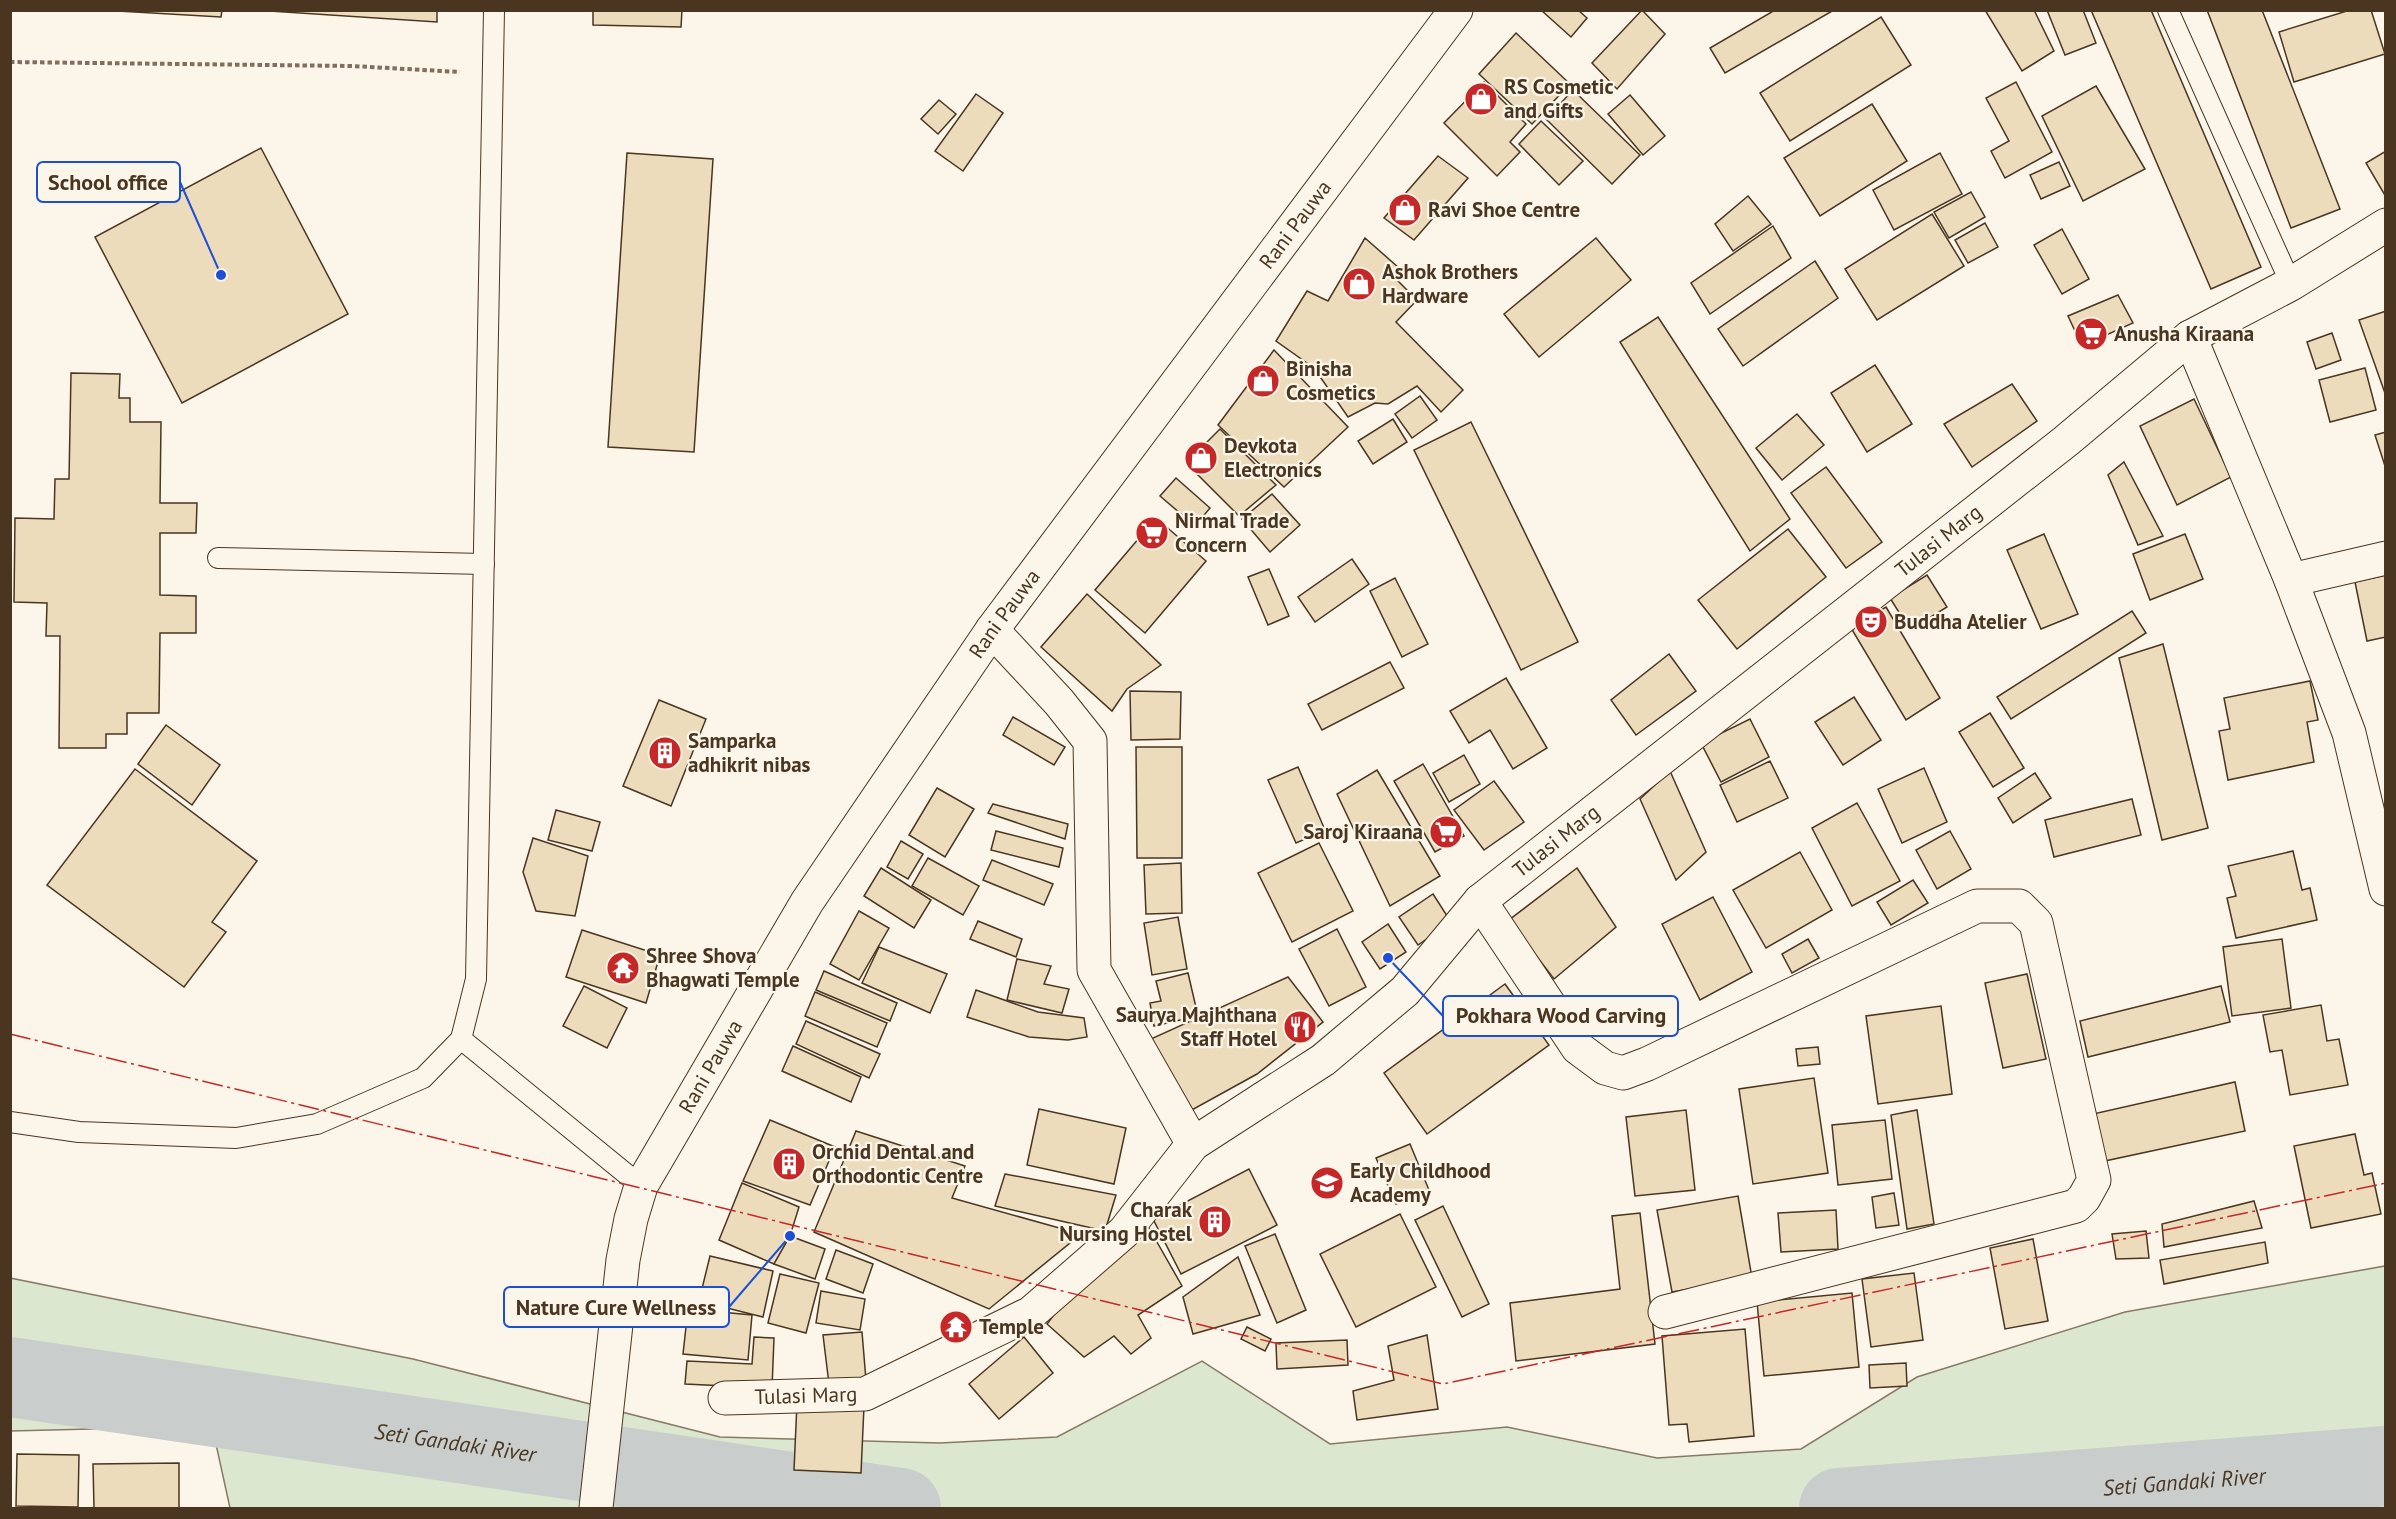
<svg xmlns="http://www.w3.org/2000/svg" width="2396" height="1519" font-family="'PT Sans',sans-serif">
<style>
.green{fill:#dce7d0;stroke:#887966;stroke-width:1.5}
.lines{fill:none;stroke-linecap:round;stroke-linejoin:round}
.river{stroke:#c9cecd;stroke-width:80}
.building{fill:#ecdcbc;stroke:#4a3520;stroke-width:1.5}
.lane-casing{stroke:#4a3520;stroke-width:22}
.street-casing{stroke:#4a3520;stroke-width:35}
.primary-casing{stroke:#4a3520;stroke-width:35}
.path{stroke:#7f6f5c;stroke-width:4;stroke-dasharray:4.5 3;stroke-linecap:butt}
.lane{stroke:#fbf6e9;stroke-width:20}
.street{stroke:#fbf6e9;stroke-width:33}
.primary{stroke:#fbf6e9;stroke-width:33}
.power{stroke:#c62828;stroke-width:1.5;stroke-dasharray:21 4.5 3 4.5;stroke-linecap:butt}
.labels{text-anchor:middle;stroke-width:4.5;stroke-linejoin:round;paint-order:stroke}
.poi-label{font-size:21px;font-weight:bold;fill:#4a3520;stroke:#fbf6e9;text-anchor:start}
.street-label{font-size:21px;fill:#4a3520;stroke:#fbf6e9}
.water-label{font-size:22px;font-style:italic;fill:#4a3520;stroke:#fbf6e9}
.leader{fill:none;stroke:#1d4ed8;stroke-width:2}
.callout-dot{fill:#1d4ed8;stroke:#fbf6e9;stroke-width:2}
.callout{fill:#fbf6e9;stroke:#1d4ed8;stroke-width:2}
.callout-label{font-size:22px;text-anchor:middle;font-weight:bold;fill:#4a3520}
</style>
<rect width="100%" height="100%" fill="#fbf6e9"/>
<polygon class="green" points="2385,1266 2385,1508 230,1508 212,1426 11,1431 10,1278 413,1359 720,1437 940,1443 1057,1437 1202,1361 1330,1444 1507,1427 1657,1458 1801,1449 1917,1377 2125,1312"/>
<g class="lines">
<g class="river">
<path id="s1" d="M10,1377L901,1508"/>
<path id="s2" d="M1839,1508L2386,1466"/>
</g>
</g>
<g class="building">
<polygon points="100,10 222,10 221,17"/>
<polygon points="253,10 437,10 437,22"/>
<polygon points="593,10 682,10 681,27 593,25"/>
<polygon points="1541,10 1578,10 1587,18 1571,37"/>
<polygon points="1642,10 1665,34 1617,89 1592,63"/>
<polygon points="1775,10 1834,10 1725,73 1710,48"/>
<polygon points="1985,10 2034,10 2054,51 2022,71"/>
<polygon points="2047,10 2083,10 2096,43 2065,55"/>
<polygon points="2091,10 2151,10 2261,267 2211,289"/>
<polygon points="2207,10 2262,10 2340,209 2291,228"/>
<polygon points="2350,10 2371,10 2385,54 2294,82 2279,32"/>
<polygon points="1881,17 1911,65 1790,141 1760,93"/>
<polygon points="1516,33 1570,84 1532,124 1479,74"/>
<polygon points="1484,82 1526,124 1510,142 1520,152 1497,176 1444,123"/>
<polygon points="2016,82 2052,152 2005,178 1991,151 2009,141 1986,98"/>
<polygon points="2096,86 2145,169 2083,201 2042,116"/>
<polygon points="1573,90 1640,155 1612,184 1546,119"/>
<polygon points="976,94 1003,113 963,171 935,151"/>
<polygon points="1630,95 1665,136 1643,155 1608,114"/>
<polygon points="939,100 956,114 938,134 921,119"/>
<polygon points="1872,104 1907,161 1820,216 1784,158"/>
<polygon points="1541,121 1583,161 1559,185 1519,144"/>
<polygon points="261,148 348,314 182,403 95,237"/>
<polygon points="2386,151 2386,197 2366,163"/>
<polygon points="627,153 713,159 694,452 608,447"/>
<polygon points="1940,153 1962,194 1894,230 1873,190"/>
<polygon points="1438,156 1468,178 1414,240 1384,218"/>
<polygon points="2059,162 2070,186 2041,199 2030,175"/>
<polygon points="1971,192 1985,217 1949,238 1934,212"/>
<polygon points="1748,196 1771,224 1733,251 1715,224"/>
<polygon points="1932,214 1964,266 1877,320 1845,269"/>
<polygon points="1985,223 1998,247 1968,263 1955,240"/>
<polygon points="1773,226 1791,258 1710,314 1691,283"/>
<polygon points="2062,229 2089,279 2062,294 2034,245"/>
<polygon points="1365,238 1399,268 1392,275 1417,300 1396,322 1463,390 1441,412 1417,386 1388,404 1375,403 1348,417 1314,368 1276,341 1307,291 1328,301"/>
<polygon points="1596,238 1631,280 1539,357 1504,314"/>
<polygon points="1815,261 1838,298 1743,366 1718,329"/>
<polygon points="2118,295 2133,323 2082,346 2068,316"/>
<polygon points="2386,311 2386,396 2359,320"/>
<polygon points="1658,317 1790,519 1750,551 1620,342"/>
<polygon points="2332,333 2341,360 2316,369 2307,342"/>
<polygon points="1274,350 1348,427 1284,487 1218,425"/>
<polygon points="1875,365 1912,424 1867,452 1831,393"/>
<polygon points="2365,368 2376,410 2330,422 2319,380"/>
<polygon points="71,373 120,374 119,398 130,398 130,422 161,422 160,503 197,503 196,533 160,533 160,595 196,596 196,633 160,633 159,713 127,713 127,734 106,734 106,748 59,748 60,636 46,636 47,603 14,602 15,518 54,519 55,479 69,479"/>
<polygon points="2012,384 2037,421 1972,467 1944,424"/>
<polygon points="1420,396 1437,420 1412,438 1395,414"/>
<polygon points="2194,399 2231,477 2177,505 2140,426"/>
<polygon points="1797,414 1824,445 1782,480 1756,448"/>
<polygon points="1393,419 1407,442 1373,464 1358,441"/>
<polygon points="1471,422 1578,642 1521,670 1414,450"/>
<polygon points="1220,429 1276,485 1239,516 1186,463"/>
<polygon points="2386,432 2386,469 2375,435"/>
<polygon points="2124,462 2163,536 2138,545 2108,475"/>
<polygon points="1826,467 1882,542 1846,568 1791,493"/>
<polygon points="1176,478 1210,508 1195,526 1160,496"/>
<polygon points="1272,494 1300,525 1270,552 1242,519"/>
<polygon points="1156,518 1206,561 1145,633 1095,590"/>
<polygon points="1788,529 1826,577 1737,649 1698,600"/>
<polygon points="2044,534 2078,614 2041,629 2007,550"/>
<polygon points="2185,534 2203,579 2150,600 2133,554"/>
<polygon points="1352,559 1369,584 1315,622 1298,597"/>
<polygon points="1269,569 1289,616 1268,625 1248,577"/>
<polygon points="1927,575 1947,607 1910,630 1890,598"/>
<polygon points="2386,575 2386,637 2367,641 2355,582"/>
<polygon points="1395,578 1428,644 1402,657 1370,591"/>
<polygon points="1087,594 1161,665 1127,689 1112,711 1041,647"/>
<polygon points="1886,607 1940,698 1906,720 1851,628"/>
<polygon points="2132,611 2146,633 2011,719 1997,697"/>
<polygon points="2163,644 2208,828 2162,840 2119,658"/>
<polygon points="1669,654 1696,691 1636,735 1611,700"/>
<polygon points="1390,662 1404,688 1322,730 1308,704"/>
<polygon points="1506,678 1547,748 1513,769 1490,730 1469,743 1450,711"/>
<polygon points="2310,681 2318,720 2307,722 2314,762 2228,780 2219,731 2230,729 2224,698"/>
<polygon points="1130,691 1181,692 1180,739 1131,740"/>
<polygon points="1854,697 1881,740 1843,765 1815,722"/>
<polygon points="659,700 706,719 671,806 623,786"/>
<polygon points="1990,713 2024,768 1993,787 1959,732"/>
<polygon points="1013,717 1065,747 1054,765 1003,735"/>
<polygon points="1750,719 1769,757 1721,782 1701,743"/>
<polygon points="166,725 220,765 192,805 138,764"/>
<polygon points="1136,747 1182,747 1182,858 1137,858"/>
<polygon points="1464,755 1480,784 1449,802 1433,773"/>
<polygon points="1770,761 1788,798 1737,822 1720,785"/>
<polygon points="1423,764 1464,836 1435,852 1394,781"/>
<polygon points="1298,767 1325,830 1296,843 1268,780"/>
<polygon points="1924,768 1947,822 1902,843 1878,789"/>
<polygon points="135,769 257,861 212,922 226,932 184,987 47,885"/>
<polygon points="1377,770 1440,876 1390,906 1337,794"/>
<polygon points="1670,771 1706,852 1676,880 1640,799"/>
<polygon points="2035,773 2051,798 2013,823 1998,798"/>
<polygon points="1494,781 1524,822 1484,850 1454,810"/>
<polygon points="937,788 974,809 945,857 909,835"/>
<polygon points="2132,799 2141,835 2054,857 2045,820"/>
<polygon points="1857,803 1900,881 1852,906 1812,828"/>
<polygon points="993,804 1068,824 1065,839 988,813"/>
<polygon points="556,810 600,822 592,851 548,840"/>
<polygon points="996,831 1063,848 1059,867 991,850"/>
<polygon points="1950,831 1971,869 1937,889 1916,850"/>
<polygon points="533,838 588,856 575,916 536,911 523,872"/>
<polygon points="901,841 923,854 908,879 887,867"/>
<polygon points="1319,843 1353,911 1292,942 1258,873"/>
<polygon points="2293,851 2302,890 2310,888 2317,920 2236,938 2227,898 2236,896 2228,866"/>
<polygon points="1800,852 1832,910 1766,948 1733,890"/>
<polygon points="928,858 979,886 963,915 912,886"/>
<polygon points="992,860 1053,884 1044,905 983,880"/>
<polygon points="1181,863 1182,913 1146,914 1144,865"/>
<polygon points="881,868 931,900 914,928 864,896"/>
<polygon points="1577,868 1616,927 1554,979 1509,920"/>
<polygon points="1913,880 1928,903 1891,925 1877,902"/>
<polygon points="1433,894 1451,922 1418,945 1399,917"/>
<polygon points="1713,897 1752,972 1700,1000 1662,924"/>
<polygon points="859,911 889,928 859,980 830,964"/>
<polygon points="1178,917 1187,969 1152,975 1144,923"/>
<polygon points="978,921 1022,939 1016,957 970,939"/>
<polygon points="1388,924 1406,952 1380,969 1362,942"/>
<polygon points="1337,929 1366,987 1329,1006 1299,949"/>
<polygon points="582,930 660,955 646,1003 566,977"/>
<polygon points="1808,939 1819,958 1792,973 1782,954"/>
<polygon points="2282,939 2291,1008 2232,1016 2223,947"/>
<polygon points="879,947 947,974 930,1013 862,983"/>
<polygon points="1017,959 1051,966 1044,984 1069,989 1062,1013 1007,1000"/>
<polygon points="824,971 897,1003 890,1021 816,990"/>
<polygon points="1188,973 1198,1016 1154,1026 1150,1003 1161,1001 1156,981"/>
<polygon points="2027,974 2046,1059 2003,1068 1985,983"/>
<polygon points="1288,977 1323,1022 1257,1074 1181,1116 1142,1043"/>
<polygon points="1505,984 1549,1045 1427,1134 1384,1073"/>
<polygon points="584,986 627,1008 607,1048 563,1026"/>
<polygon points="2221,986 2230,1022 2088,1057 2080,1021"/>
<polygon points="976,990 1038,1012 1084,1018 1087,1037 1068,1040 1029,1037 967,1017"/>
<polygon points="815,992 887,1023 877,1047 805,1016"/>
<polygon points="2321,1005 2327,1041 2339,1039 2348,1085 2290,1095 2282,1050 2270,1052 2263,1015"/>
<polygon points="1941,1006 1952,1094 1878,1104 1866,1016"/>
<polygon points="806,1021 880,1054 869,1078 796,1044"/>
<polygon points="793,1046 861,1077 851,1102 782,1071"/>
<polygon points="1818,1047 1820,1064 1798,1066 1796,1049"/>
<polygon points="1814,1078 1828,1173 1753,1184 1739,1089"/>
<polygon points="2235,1082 2245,1131 2100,1162 2093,1114"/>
<polygon points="1039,1109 1126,1128 1114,1184 1027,1165"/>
<polygon points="1686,1110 1695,1190 1635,1196 1626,1117"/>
<polygon points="1917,1110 1934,1224 1907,1229 1891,1115"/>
<polygon points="770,1120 835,1147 810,1205 743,1181"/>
<polygon points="1885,1120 1892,1179 1838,1185 1832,1125"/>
<polygon points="856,1131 965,1166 952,1198 1081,1234 989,1309 814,1232"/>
<polygon points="2355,1134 2364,1175 2372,1173 2381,1214 2311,1228 2294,1146"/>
<polygon points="1410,1144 1429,1190 1396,1204 1376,1158"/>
<polygon points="1249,1169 1277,1225 1181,1274 1153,1219"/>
<polygon points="1005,1174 1116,1195 1105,1231 995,1206"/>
<polygon points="742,1183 799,1207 790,1236 774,1264 719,1240"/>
<polygon points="1894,1193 1899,1225 1876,1228 1872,1197"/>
<polygon points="1738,1196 1752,1278 1672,1292 1657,1210"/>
<polygon points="2254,1201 2262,1228 2164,1247 2162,1224"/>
<polygon points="1443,1206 1489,1304 1462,1317 1415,1220"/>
<polygon points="1836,1210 1838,1249 1781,1252 1778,1213"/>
<polygon points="1640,1213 1655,1344 1516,1361 1510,1303 1620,1289 1612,1216"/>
<polygon points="1400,1214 1436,1287 1356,1327 1320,1254"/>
<polygon points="1149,1228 1182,1286 1138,1315 1151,1338 1131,1354 1114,1336 1084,1357 1047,1324 1084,1275"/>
<polygon points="2146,1231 2149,1258 2116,1259 2112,1234"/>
<polygon points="1275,1234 1306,1310 1277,1323 1245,1246"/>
<polygon points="790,1236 825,1249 815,1279 774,1264"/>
<polygon points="2033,1239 2048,1321 2005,1329 1990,1248"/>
<polygon points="2265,1242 2268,1263 2164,1284 2160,1260"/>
<polygon points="836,1250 873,1264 863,1293 826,1279"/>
<polygon points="710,1256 773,1271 763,1317 699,1301"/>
<polygon points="1238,1257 1260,1315 1193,1334 1183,1297"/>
<polygon points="1914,1273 1923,1340 1871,1347 1862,1279"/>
<polygon points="780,1274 819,1283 806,1333 768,1323"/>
<polygon points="821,1291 865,1299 860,1330 816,1323"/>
<polygon points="1852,1293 1859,1367 1764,1376 1757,1302"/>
<polygon points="688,1309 752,1315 748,1360 683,1354"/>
<polygon points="1247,1327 1271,1339 1265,1351 1241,1339"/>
<polygon points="1745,1329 1754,1436 1689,1442 1687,1424 1669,1425 1662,1336"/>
<polygon points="862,1332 866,1380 829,1384 823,1335"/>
<polygon points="1427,1335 1438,1409 1357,1420 1353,1391 1394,1380 1388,1346"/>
<polygon points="754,1337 774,1338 772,1388 685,1384 687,1361 752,1364"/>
<polygon points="1024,1337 1053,1373 999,1419 969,1384"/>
<polygon points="1347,1340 1348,1365 1277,1369 1276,1343"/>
<polygon points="1906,1363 1907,1386 1870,1388 1869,1365"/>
<polygon points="797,1403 864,1406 861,1473 794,1470"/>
<polygon points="17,1454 79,1455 78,1507 16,1506"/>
<polygon points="179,1463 179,1508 94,1508 93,1464"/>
</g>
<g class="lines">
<defs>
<g id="lane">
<polyline points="2168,10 2291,284"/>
<polyline points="218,558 484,564"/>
<polyline points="461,1039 641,1186"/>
<polyline points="10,1122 79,1132 236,1138 317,1124 423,1078 461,1039 476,979 494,10"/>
</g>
<g id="street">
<polyline points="2190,337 2291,580 2349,733 2386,889"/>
<polyline points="2291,580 2386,558"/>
<polyline points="992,630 1059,702 1090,741 1094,970 1193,1144"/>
<polyline points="1480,901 1578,1048 1605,1068 1623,1073 1647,1064 1977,906 2019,906 2036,923 2094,1180 2084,1198 2076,1206 1665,1312"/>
<path id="s3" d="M725,1398L865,1394L1031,1313L1124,1232L1193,1144L1323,1060L1405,991L1480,901L2066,441L2190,337L2291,284L2386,225"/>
</g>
<g id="primary">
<path id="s4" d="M596,1508L623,1260L631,1219L641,1186L807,902L992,630L1456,10"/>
</g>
</defs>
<use href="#lane" class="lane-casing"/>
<use href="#street" class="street-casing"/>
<use href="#primary" class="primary-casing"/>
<polyline class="path" points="10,62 352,66 460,72"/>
<use href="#lane" class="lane"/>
<use href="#street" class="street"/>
<use href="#primary" class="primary"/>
<polyline class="power" points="10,1034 1443,1384 2386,1183"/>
</g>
<defs>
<symbol id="shop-disc" viewBox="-11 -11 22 22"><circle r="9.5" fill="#c62828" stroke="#fbf6e9"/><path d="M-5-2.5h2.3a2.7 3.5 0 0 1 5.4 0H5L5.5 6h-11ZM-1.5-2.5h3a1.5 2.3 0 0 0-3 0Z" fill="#fff"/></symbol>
<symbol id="supermarket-disc" viewBox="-11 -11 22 22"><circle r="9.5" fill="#c62828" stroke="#fbf6e9"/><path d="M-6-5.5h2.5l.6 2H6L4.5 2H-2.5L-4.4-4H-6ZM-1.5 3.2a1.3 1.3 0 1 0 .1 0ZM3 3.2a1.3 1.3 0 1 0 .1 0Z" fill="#fff"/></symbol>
<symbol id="theatre-disc" viewBox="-11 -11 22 22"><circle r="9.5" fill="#c62828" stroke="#fbf6e9"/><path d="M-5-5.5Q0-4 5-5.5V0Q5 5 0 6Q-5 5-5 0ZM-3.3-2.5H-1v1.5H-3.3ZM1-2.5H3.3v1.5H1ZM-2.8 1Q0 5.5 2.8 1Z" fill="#fff"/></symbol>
<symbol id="building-disc" viewBox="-11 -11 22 22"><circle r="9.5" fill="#c62828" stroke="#fbf6e9"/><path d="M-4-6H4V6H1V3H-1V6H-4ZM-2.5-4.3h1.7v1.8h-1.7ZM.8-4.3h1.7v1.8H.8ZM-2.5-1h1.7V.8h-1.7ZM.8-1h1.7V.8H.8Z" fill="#fff"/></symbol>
<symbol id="temple-disc" viewBox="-11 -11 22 22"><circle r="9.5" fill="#c62828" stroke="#fbf6e9"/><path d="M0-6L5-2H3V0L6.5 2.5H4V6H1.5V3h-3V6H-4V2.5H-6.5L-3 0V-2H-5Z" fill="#fff"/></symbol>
<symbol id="restaurant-disc" viewBox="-11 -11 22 22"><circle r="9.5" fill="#c62828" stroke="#fbf6e9"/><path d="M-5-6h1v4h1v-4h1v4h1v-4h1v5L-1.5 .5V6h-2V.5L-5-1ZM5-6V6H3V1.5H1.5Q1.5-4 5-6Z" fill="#fff"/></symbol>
<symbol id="school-disc" viewBox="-11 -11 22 22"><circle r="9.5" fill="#c62828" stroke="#fbf6e9"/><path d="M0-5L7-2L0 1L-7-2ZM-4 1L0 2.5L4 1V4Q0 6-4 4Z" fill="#fff"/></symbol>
</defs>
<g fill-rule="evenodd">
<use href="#shop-disc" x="1462" y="80" width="38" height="38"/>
<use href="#shop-disc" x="1386" y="191" width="38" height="38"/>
<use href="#shop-disc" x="1340" y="265" width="38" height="38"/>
<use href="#supermarket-disc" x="2072" y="315" width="38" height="38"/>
<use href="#shop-disc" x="1244" y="362" width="38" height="38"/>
<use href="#shop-disc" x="1182" y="439" width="38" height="38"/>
<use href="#supermarket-disc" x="1133" y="514" width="38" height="38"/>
<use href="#theatre-disc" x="1852" y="603" width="38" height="38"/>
<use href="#building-disc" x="646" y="734" width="38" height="38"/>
<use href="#supermarket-disc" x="1427" y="813" width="38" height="38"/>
<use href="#temple-disc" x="604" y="949" width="38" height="38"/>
<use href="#restaurant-disc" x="1281" y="1008" width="38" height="38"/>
<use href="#building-disc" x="770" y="1145" width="38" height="38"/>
<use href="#school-disc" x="1308" y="1164" width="38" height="38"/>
<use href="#building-disc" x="1196" y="1203" width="38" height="38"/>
<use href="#temple-disc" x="937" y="1308" width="38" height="38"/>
</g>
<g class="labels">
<g class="poi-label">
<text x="1504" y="94">RS Cosmetic<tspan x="1504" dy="24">and Gifts</tspan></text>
<text x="1428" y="217">Ravi Shoe Centre</text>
<text x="1382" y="279">Ashok Brothers<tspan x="1382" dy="24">Hardware</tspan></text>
<text x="2114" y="341">Anusha Kiraana</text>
<text x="1286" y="376">Binisha<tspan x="1286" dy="24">Cosmetics</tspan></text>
<text x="1224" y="453">Devkota<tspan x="1224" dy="24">Electronics</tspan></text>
<text x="1175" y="528">Nirmal Trade<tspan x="1175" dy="24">Concern</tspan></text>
<text x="1894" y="629">Buddha Atelier</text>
<text x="688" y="748">Samparka<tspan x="688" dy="24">adhikrit nibas</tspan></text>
<text x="1423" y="839" text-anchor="end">Saroj Kiraana</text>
<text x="646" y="963">Shree Shova<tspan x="646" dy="24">Bhagwati Temple</tspan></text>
<text x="1277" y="1022" text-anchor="end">Saurya Majhthana<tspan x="1277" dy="24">Staff Hotel</tspan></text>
<text x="812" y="1159">Orchid Dental and<tspan x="812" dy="24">Orthodontic Centre</tspan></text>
<text x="1350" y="1178">Early Childhood<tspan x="1350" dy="24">Academy</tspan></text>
<text x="1192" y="1217" text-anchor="end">Charak<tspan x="1192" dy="24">Nursing Hostel</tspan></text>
<text x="979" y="1334">Temple</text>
</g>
<g class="street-label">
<text dy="7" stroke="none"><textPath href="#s4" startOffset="1490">Rani Pauwa</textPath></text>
<text dy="7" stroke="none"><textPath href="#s3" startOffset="1522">Tulasi Marg</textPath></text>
<text dy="7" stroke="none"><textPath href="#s4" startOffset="1004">Rani Pauwa</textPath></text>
<text dy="7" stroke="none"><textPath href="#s3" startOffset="1036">Tulasi Marg</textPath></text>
<text dy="7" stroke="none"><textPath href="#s4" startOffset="464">Rani Pauwa</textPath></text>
<text dy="7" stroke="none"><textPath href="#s3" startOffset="81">Tulasi Marg</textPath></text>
</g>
<g class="water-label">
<text dy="8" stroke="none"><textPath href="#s1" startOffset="450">Seti Gandaki River</textPath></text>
<text dy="8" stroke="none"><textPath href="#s2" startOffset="346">Seti Gandaki River</textPath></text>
</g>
</g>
<path class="leader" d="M221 275L180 182M1388 958L1443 1016M790 1236L729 1307"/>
<g class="callout-dot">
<circle cx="221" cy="275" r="6"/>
<circle cx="1388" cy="958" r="6"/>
<circle cx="790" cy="1236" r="6"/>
</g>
<g class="callout">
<rect x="37" y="162" width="143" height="40" rx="6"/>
<rect x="1443" y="996" width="235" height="40" rx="6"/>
<rect x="504" y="1287" width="225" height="40" rx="6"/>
</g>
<g class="callout-label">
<text x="108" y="190">School office</text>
<text x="1561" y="1023">Pokhara Wood Carving</text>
<text x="616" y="1315">Nature Cure Wellness</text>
</g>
<rect width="2396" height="1519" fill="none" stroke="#4a3520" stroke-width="24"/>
</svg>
